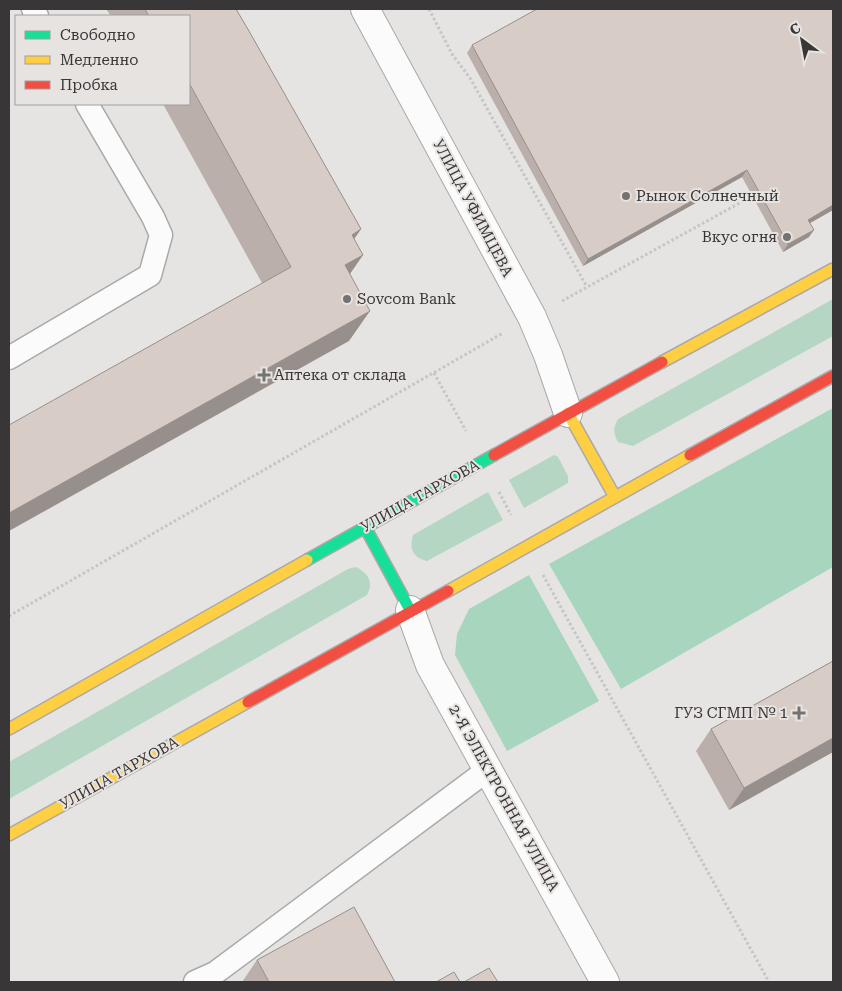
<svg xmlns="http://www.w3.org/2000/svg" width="842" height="991" font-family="'Roboto Serif',serif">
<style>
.green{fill:#b4d6c2}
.forest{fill:#a8d5bd}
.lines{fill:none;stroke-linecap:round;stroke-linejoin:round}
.lane-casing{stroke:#aaa9a8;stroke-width:25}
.street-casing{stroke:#aaa9a8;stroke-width:30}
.fast-casing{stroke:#aaa9a8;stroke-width:14}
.slow-casing{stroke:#aaa9a8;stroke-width:14}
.jam-casing{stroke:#aaa9a8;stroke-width:14}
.path{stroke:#c5c5c5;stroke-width:3;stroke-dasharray:2.5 2.5;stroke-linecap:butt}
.lane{stroke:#fbfbfb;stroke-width:22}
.street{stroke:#fbfbfb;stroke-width:28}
.fast{stroke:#16e098;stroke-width:11}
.slow{stroke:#ffcf43;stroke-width:11}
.jam{stroke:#f24e42;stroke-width:11}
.wall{fill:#baafab}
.shaded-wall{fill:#978f8b}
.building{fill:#d8ccc7;stroke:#978f8b}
.poi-dot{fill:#757372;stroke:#e7e3e1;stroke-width:2}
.labels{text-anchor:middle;stroke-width:4;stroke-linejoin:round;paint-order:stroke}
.poi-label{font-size:15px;fill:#383636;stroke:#e7e3e1;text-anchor:start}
.street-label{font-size:15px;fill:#383636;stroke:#e7e3e1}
</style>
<rect width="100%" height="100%" fill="#e6e4e2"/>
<g class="green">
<path d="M833,299V336L642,441L633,446L618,442C613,433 613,428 618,419Z"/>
<polygon points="554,455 558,457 568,476 568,483 524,508 509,480"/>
<path d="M488,492L503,520L427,561C413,558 409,549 413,535Z"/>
<path d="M356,567C368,573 374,582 367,595L9,799V762L348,569Z"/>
</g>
<g class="forest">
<polygon points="833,408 833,567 621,689 549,564"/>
<polygon points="529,575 599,701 507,751 455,655 457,634 469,609"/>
</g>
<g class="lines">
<defs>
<g id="lane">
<polyline points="33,9 37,16"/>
<polyline points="9,358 150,275 161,235 153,217 87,104"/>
<polyline points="195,982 215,973 489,769"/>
</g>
<g id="street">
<polyline points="365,9 532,317 548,355 568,413"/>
<polyline points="410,610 430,665 605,982"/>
</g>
<g id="fast">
<polyline points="365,527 410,610"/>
<polyline points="307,560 494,455"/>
</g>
<g id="slow">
<polyline points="662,362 833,269"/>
<polyline points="568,413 615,497"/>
<polyline points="448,591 690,455"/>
<polyline points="9,729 307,560"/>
<polyline points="9,835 248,702"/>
</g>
<g id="jam">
<polyline points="494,455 662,362"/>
<polyline points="690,455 833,376"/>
<polyline points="248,702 448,591"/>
</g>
</defs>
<use href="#lane" class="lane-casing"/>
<use href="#street" class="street-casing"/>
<use href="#fast" class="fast-casing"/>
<use href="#slow" class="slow-casing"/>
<use href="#jam" class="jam-casing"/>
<g class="path">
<polyline points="429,9 452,54 470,78 587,287"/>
<polyline points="562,301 756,194"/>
<polyline points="434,373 466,431"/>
<polyline points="499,492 511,515"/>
<polyline points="543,575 769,982"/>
<polyline points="9,616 503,333"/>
</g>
<use href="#lane" class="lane"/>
<use href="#street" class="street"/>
<use href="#fast" class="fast"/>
<use href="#slow" class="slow"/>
<use href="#jam" class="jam"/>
</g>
<g class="wall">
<polygon points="106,9 236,9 361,229 354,239 363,255 350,274 349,341 262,283 163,104 189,104 189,16 111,16"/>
<polygon points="833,9 833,210 810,223 809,237 783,252 742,177 583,266 467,53 472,45"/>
<polygon points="833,661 833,752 729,810 696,751 711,729"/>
<polygon points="257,960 395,982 242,982"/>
</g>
<g class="shaded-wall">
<polygon points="747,170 742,177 583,266 588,259"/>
<polygon points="833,205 833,210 803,227 808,220"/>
<polygon points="361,229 340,259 352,235"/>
<polygon points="814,230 809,237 783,252 788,244"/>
<polygon points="363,255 342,285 345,265"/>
<polygon points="370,311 349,341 9,531 9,513"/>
<polygon points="833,738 833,752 729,810 744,788"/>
</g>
<g class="building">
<polygon points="145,9 236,9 249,31 361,229 352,235 363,255 345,265 370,311 9,513 9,425 291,267 189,83 189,16 149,16"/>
<polygon points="537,9 833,9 833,205 808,220 814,230 788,244 747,170 588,259 472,45"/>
<polygon points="833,661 833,738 744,788 711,729"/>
<polygon points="354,907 395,982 269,982 257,960"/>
<polygon points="489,968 498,982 464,982"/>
<polygon points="454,972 460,982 436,982"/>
</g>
<g class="poi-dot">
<circle cx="626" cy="196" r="5"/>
<circle cx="787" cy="237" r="5"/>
<circle cx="347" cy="299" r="5"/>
<path d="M261.5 367.5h5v5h5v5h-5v5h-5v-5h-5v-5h5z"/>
<path d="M796.5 705.5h5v5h5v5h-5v5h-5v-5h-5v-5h5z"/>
</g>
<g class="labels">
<g class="poi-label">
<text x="636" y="201">Рынок Солнечный</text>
<text x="777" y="242" text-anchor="end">Вкус огня</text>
<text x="357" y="304">Sovcom Bank</text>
<text x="274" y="380">Аптека от склада</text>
<text x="788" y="718" text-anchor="end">ГУЗ СГМП № 1</text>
</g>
<g class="street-label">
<text transform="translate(473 208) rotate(62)" y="5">УЛИЦА УФИМЦЕВА</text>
<text transform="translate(420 496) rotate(-29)" y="5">УЛИЦА ТАРХОВА</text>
<text transform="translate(119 773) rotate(-29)" y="5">УЛИЦА ТАРХОВА</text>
<text transform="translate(504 798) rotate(61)" y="5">2-Я ЭЛЕКТРОННАЯ УЛИЦА</text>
</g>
</g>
<rect width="842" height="991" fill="none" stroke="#383636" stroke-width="20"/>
<rect x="15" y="15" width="175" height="90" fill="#e7e3e1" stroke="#a19e9d"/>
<rect x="25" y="31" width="25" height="8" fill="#16e098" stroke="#a19e9d"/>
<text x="60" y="40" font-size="15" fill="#383636">Свободно</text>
<rect x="25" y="56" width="25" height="8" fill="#ffcf43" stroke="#a19e9d"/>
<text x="60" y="65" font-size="15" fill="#383636">Медленно</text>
<rect x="25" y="81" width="25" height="8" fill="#f24e42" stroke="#a19e9d"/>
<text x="60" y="90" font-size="15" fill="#383636">Пробка</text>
<g transform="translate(802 40) rotate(328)" stroke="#e7e3e1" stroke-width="4" paint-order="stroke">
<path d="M0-4L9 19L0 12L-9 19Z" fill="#383636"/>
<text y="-8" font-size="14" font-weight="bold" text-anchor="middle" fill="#383636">С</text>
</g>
</svg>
